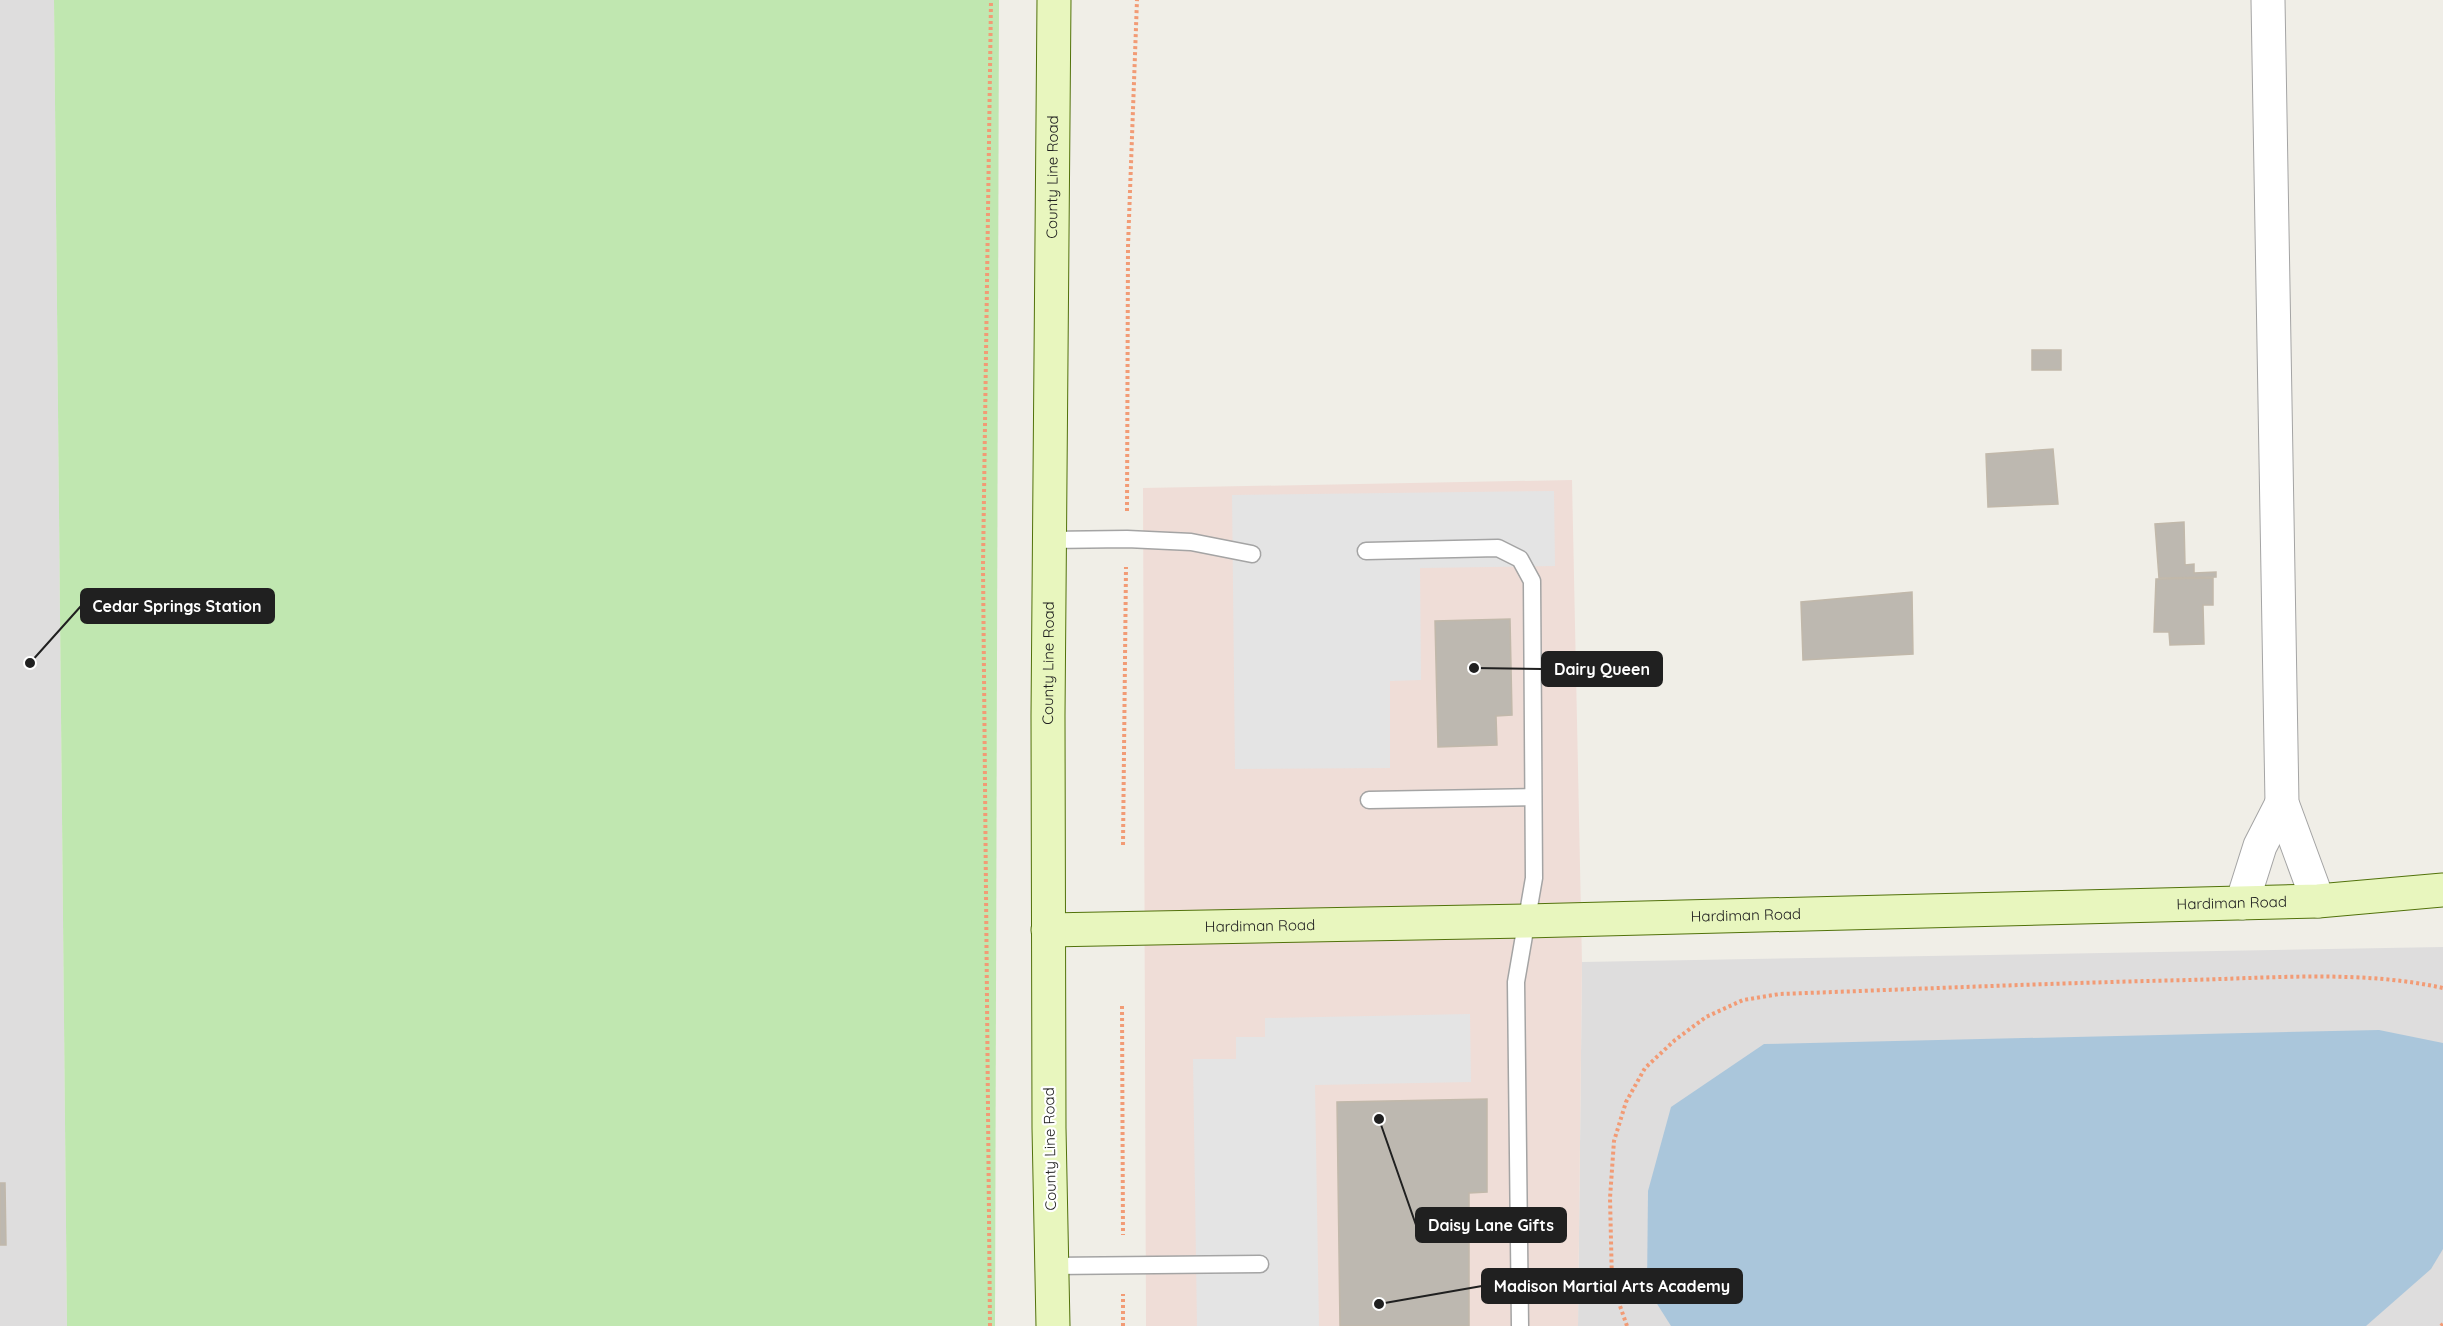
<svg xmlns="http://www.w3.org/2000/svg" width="2443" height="1326" font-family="Quicksand,sans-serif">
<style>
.residential{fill:#dedddd}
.commercial{fill:#efddd7}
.grass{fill:#c0e7b0}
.parking{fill:#e4e4e4}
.water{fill:#aac6db}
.building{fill:#bdb8b0;stroke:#c1b8aa;stroke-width:1.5}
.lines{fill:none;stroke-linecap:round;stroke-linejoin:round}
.lane-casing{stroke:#a4a4a4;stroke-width:19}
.street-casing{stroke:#a4a4a4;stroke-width:35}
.secondary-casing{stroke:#52720b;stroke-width:35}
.path{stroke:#f29b75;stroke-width:4;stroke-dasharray:3 3;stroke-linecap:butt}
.lane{stroke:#fff;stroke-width:16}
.street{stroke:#fff;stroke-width:33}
.secondary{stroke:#e8f6be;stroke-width:33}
.labels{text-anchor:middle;stroke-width:4.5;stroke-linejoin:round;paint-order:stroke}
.street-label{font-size:15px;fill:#202020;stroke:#fff}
.leader{fill:none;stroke:#202020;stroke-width:2}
.callout-dot{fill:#202020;stroke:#fff;stroke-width:2}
.callout{fill:#202020;stroke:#202020;stroke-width:2}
.callout-label{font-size:16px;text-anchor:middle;font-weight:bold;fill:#fff}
</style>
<rect width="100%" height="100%" fill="#f0eee7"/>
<g class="residential">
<polygon points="0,0 54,0 67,1326 0,1326"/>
<polygon points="2443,947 2443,1326 1578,1326 1582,962"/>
</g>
<polygon class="commercial" points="1572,480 1582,962 1578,1326 1146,1326 1143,488"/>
<polygon class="grass" points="54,0 999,0 995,1326 67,1326"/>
<g class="parking">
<polygon points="1554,491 1555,566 1420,568 1421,680 1390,681 1390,768 1235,769 1232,495"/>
<polygon points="1470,1014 1471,1082 1315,1085 1319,1326 1197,1326 1193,1059 1236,1059 1236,1037 1265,1037 1265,1018"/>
</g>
<polygon class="water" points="2379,1030 2443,1043 2443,1249 2431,1269 2366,1326 1671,1326 1647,1288 1648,1191 1671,1107 1764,1044"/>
<g class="building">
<rect x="2032" y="350" width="29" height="20"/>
<polygon points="2053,449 2058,504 1988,507 1986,454"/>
<polygon points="2184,522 2185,565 2194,564 2194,573 2216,572 2216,577 2159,578 2155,524"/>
<polygon points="2213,578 2213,605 2203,605 2204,644 2170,645 2169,632 2154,632 2156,579"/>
<polygon points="1912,592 1913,654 1803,660 1801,602"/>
<polygon points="1510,619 1512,715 1496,716 1497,745 1438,747 1435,621"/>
<polygon points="1487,1099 1487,1192 1469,1193 1469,1326 1340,1326 1337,1102"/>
<polygon points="0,1183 5,1183 6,1245 0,1245"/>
</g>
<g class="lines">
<defs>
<g id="lane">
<polyline points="1049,540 1127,539 1191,542 1252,554"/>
<polyline points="1366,551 1498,548 1520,559 1532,581 1534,878 1516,982 1520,1326"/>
<polyline points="1369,800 1533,797"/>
<polyline points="1051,1266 1260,1264"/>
</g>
<g id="street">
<polyline points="2268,0 2282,803 2318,901"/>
<polyline points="2242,903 2260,846 2282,803"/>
</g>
<g id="secondary">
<path id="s1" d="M1048,930L1526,921L2318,901L2443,890"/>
<path id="s2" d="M1053,1326L1049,1128L1048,715L1054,0"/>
</g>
</defs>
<use href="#lane" class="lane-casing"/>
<use href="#street" class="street-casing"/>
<use href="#secondary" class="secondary-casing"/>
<g class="path">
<polyline points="1127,511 1128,246 1137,0"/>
<polyline points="1123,845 1126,567"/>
<polyline points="1122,1006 1123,1235"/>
<polyline points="990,1326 983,566 991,0"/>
<polyline points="1123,1326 1123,1294"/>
<path d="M1627,1326L1612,1283L1610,1198L1614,1141L1626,1102L1645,1068L1675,1040L1706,1017L1743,1000L1780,994C1917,989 2053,983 2189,980C2271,978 2363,970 2443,988"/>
<polyline points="2441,1326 2443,1324"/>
</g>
<use href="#lane" class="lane"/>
<use href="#street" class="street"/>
<use href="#secondary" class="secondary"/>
</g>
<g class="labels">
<g class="street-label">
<text dy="5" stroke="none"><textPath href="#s2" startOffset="1149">County Line Road</textPath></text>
<text dy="5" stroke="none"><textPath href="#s2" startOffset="663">County Line Road</textPath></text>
<text dy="5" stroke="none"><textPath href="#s1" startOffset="1184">Hardiman Road</textPath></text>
<text dy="5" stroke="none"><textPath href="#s1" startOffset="698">Hardiman Road</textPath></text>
<text dy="5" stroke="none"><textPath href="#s1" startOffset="212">Hardiman Road</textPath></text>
<text transform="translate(1050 1149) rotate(-91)" y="5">County Line Road</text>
</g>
</g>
<path class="leader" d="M30 663L81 606M1474 668L1542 669M1379 1119L1416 1225M1379 1304L1482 1286"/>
<g class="callout-dot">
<circle cx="30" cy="663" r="6"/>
<circle cx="1474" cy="668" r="6"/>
<circle cx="1379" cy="1119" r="6"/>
<circle cx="1379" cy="1304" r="6"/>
</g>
<g class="callout">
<rect x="81" y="589" width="193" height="34" rx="6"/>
<rect x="1542" y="652" width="120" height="34" rx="6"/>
<rect x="1416" y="1208" width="150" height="34" rx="6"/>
<rect x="1482" y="1269" width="260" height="34" rx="6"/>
</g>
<g class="callout-label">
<text x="177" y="612">Cedar Springs Station</text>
<text x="1602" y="675">Dairy Queen</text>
<text x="1491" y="1231">Daisy Lane Gifts</text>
<text x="1612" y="1292">Madison Martial Arts Academy</text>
</g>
</svg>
